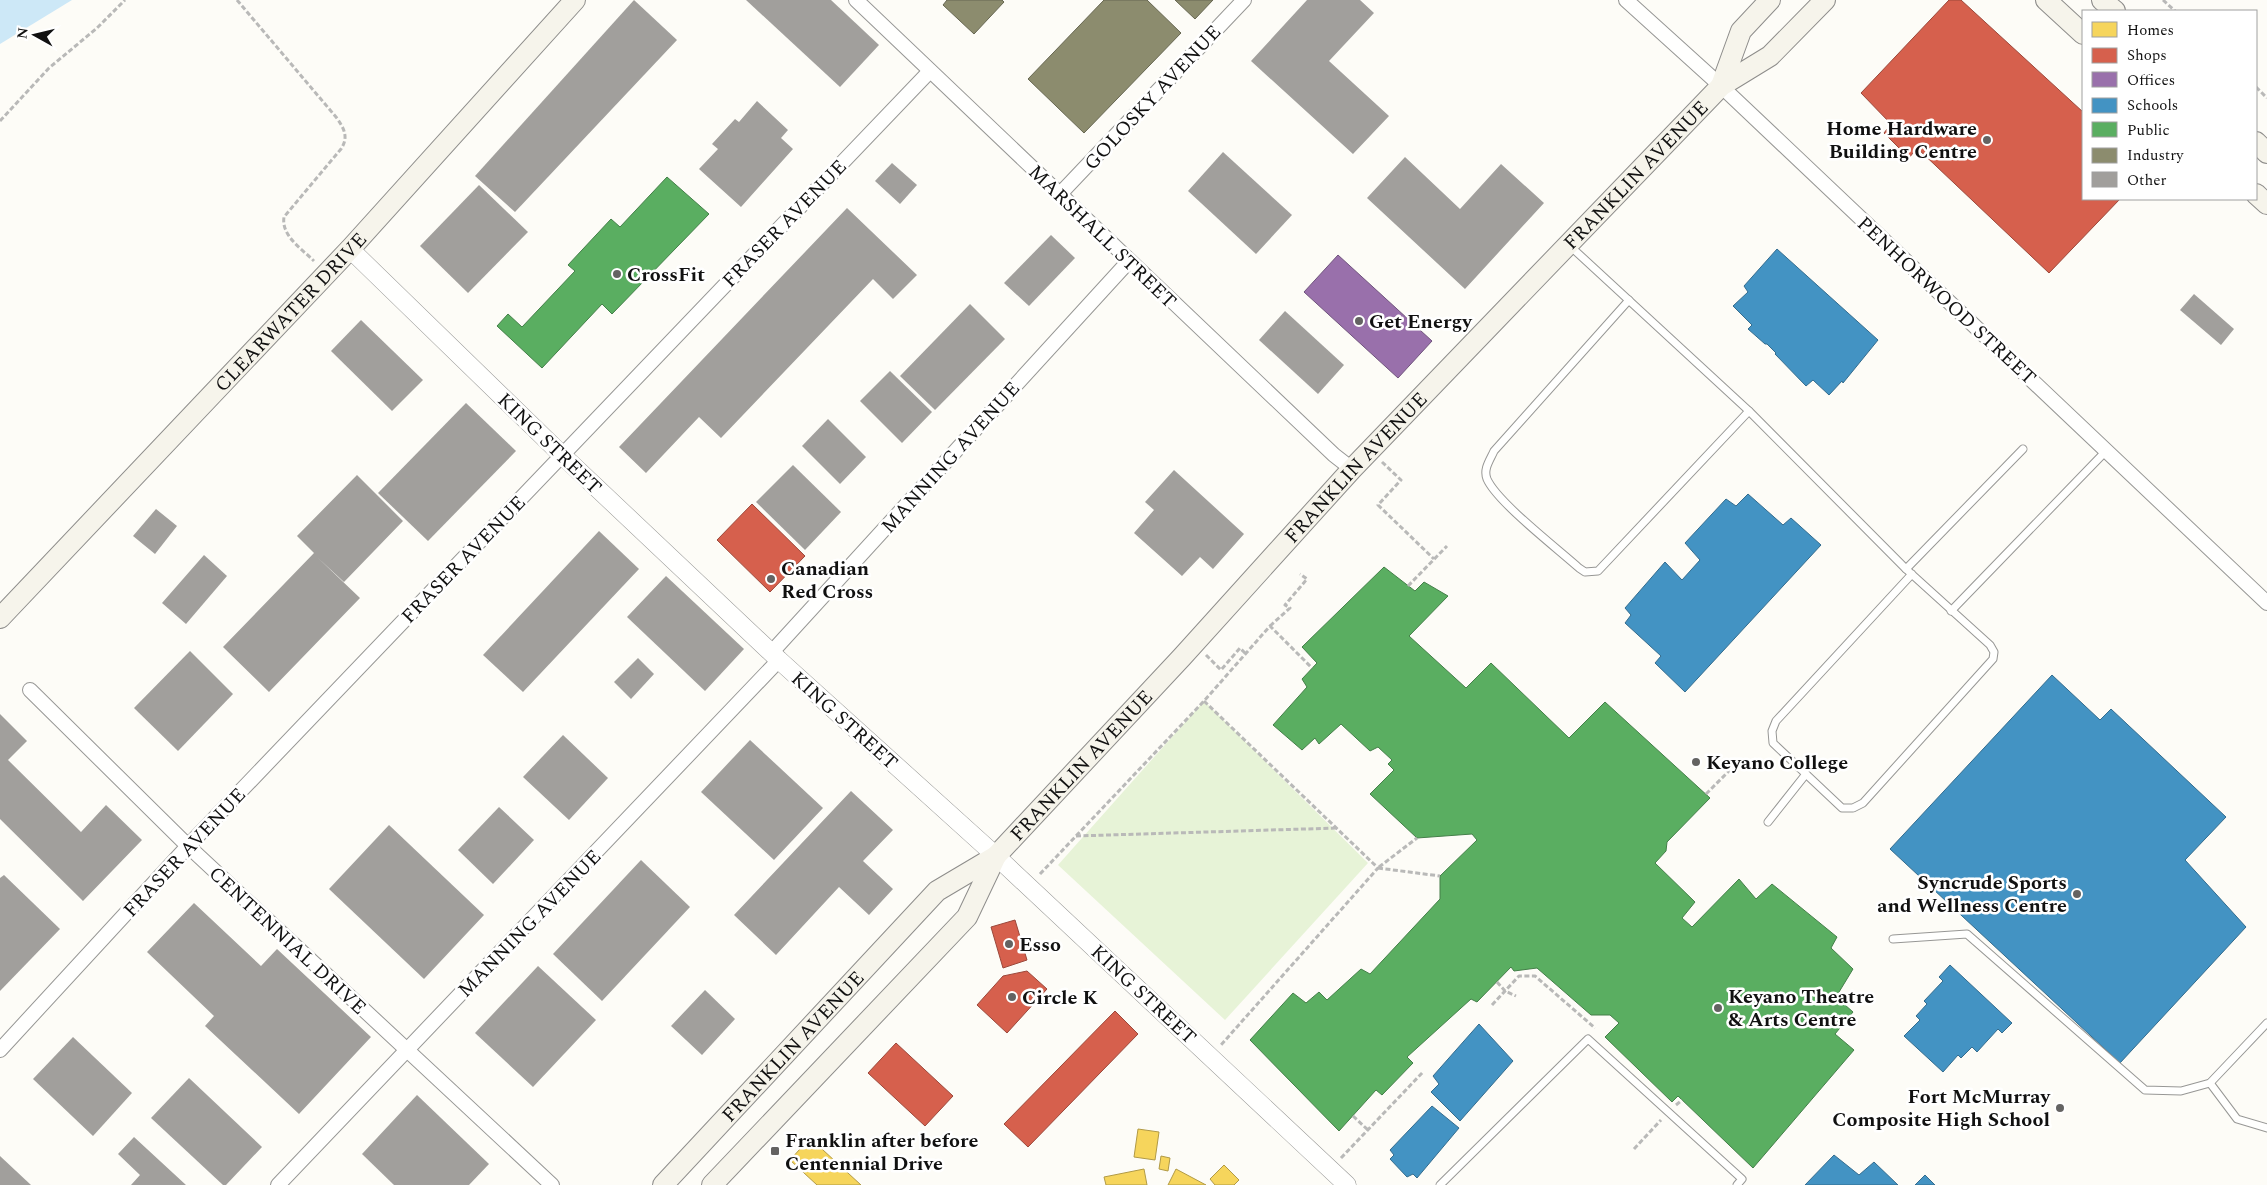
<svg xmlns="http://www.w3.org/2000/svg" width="2267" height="1185" font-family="Spectral,serif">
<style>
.green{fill:#e7f3d7}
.water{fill:#cde8f7}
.homes{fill:#f6d55c;stroke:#b19a46}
.shops{fill:#d6604d;stroke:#9b483b}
.offices{fill:#9970ab;stroke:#70547d}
.schools{fill:#4393c3;stroke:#346c8e}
.public{fill:#5aae61;stroke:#447f49}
.industry{fill:#8c8c6e;stroke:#676752}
.building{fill:#a19f9c}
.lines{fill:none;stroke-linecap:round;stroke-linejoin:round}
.service-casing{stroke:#979795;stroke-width:9}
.minor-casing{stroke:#979795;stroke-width:16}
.tertiary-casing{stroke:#979795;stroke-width:19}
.secondary-casing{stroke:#8e8d8b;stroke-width:22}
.path{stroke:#b9b9b8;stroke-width:3;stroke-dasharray:5 2.5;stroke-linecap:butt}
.service{stroke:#fffffe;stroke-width:7}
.minor{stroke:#fffffe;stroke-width:14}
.tertiary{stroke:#fffffe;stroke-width:18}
.secondary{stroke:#f6f4eb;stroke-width:20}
.poi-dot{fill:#646362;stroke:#fff;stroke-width:2}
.labels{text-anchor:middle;stroke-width:5;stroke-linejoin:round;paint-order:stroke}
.street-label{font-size:20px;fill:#111;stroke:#fff}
.poi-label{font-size:20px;font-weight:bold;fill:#111;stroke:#fff;text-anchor:start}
</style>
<rect width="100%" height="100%" fill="#fdfcf7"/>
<polygon class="green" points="1204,701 1368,863 1225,1020 1058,865"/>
<polygon class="water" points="0,0 72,0 0,44"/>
<g class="homes">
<polygon points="1138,1129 1159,1132 1155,1160 1134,1157"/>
<polygon points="810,1138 861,1185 817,1185 790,1160"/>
<polygon points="1161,1156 1170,1158 1168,1171 1159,1169"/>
<polygon points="1224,1165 1239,1180 1234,1185 1215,1185 1210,1179"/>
<polygon points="1144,1169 1147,1185 1106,1185 1104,1177"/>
<polygon points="1176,1169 1206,1185 1168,1185"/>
</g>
<g class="shops">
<polygon points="1949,0 1961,0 2083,112 2083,199 2120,199 2049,273 1917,148 1909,158 1884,133 1891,124 1861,93"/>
<polygon points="752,504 805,556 770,592 717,540"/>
<polygon points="1015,920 1027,960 1003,968 991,927"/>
<polygon points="1027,971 1047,989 1007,1033 977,1005 1003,976"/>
<polygon points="1115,1011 1138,1034 1028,1147 1004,1124"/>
<polygon points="896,1043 953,1096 925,1126 868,1073"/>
</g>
<polygon class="offices" points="1338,255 1432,341 1398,378 1304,292"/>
<g class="schools">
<polygon points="1777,249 1878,340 1843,383 1842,381 1829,395 1813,380 1806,386 1775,354 1776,353 1767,344 1765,344 1748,329 1752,325 1733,306 1748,292 1744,286"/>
<polygon points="1748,494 1783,525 1791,518 1821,545 1685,692 1655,663 1661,656 1625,623 1631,615 1625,608 1665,562 1682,580 1700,560 1685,543 1726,499 1736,506"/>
<polygon points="2052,675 2100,720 2111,709 2226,817 2185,860 2246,927 2120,1063 1890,849"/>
<polygon points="1950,965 2012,1023 2002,1033 1998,1029 1977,1052 1972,1047 1961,1058 1958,1055 1943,1072 1904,1036 1920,1020 1916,1016 1927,1004 1924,1001 1943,981 1939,977"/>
<polygon points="1479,1024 1513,1061 1460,1121 1431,1092 1439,1084 1433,1076"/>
<polygon points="1432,1106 1459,1128 1417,1178 1413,1174 1407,1177 1390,1159 1394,1155 1390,1150"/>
<polygon points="1834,1155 1859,1175 1874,1162 1898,1185 1805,1185"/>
<polygon points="1925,1175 1935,1185 1915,1185"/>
</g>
<g class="public">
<polygon points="667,177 709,214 612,314 602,304 542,368 497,326 508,314 522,327 575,271 568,265 611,219 620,227"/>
<polygon points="1384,567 1415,591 1424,582 1448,596 1409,636 1466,688 1491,663 1569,738 1605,702 1710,798 1667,842 1666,851 1655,863 1695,902 1682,918 1692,927 1739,879 1756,899 1772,884 1837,937 1831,948 1853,969 1836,997 1853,1012 1835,1034 1854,1050 1753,1168 1678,1096 1672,1102 1605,1037 1619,1023 1610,1015 1591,1015 1537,968 1514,971 1511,967 1477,1002 1471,999 1407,1057 1413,1063 1382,1095 1376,1090 1339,1131 1250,1040 1293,993 1306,1003 1319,992 1327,1000 1361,969 1370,974 1440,899 1440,876 1477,840 1472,834 1417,838 1370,794 1394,770 1388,764 1392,760 1378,747 1370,751 1341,724 1319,744 1315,738 1302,750 1273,725 1307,687 1302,679 1317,663 1302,647"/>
</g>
<g class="industry">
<polygon points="947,0 1002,0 1004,2 974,34 943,5"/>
<polygon points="1104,0 1147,0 1181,33 1084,133 1028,79"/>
<polygon points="1175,0 1213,0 1195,19"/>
</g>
<g class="building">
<polygon points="634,0 677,40 515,212 475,176"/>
<polygon points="746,0 831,0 879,45 840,87"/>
<polygon points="1307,0 1360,0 1374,13 1329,61 1389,116 1353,154 1251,61"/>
<polygon points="757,101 788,130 781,138 793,149 741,207 699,169 718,149 712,144 735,119 739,122"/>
<polygon points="1223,152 1292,215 1256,254 1188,191"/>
<polygon points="1405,157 1460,209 1501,164 1544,203 1465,289 1367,198"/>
<polygon points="892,163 917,185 900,204 875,181"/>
<polygon points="479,185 528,232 468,293 420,246"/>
<polygon points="847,208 917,275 893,299 873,279 721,438 699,417 646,473 619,447"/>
<polygon points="1051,235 1075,258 1029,306 1004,283"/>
<polygon points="2194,294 2234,329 2221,345 2180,310"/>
<polygon points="970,304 1005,339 935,410 900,376"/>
<polygon points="1285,311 1344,365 1318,394 1259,340"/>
<polygon points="361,320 423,380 392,411 331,351"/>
<polygon points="890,371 932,412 902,443 860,401"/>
<polygon points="466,403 516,451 428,541 378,493"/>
<polygon points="828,419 866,457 840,484 802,446"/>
<polygon points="793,465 841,512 805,550 756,502"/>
<polygon points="1174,470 1244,534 1213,569 1200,557 1182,576 1134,533 1154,510 1145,502"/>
<polygon points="357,475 403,521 344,582 317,557 360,598 269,692 223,647 314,553 297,536"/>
<polygon points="156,509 177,526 155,554 133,536"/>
<polygon points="599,531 639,569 523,692 483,655"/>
<polygon points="204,555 227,576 186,624 162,603"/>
<polygon points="666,576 744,649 705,691 627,617"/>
<polygon points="190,651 233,694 178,751 134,708"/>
<polygon points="638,658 654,674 631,699 614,682"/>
<polygon points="0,714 27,741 8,760 81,832 106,805 142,840 83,901 0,819"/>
<polygon points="563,735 608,778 569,820 523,777"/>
<polygon points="750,740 823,808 774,860 701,792"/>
<polygon points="851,791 893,830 863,861 893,889 869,915 839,887 776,955 734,915"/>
<polygon points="499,807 534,840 493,884 458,850"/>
<polygon points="389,825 484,915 424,979 329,889"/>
<polygon points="641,860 690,907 602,1001 553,954"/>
<polygon points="4,875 60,929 0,991 0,878"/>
<polygon points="194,903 261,966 277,949 371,1037 299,1114 205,1026 214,1016 147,952"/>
<polygon points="538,966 596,1020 533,1087 475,1033"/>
<polygon points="705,990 735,1019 702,1055 671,1026"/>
<polygon points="73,1037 132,1093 93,1136 33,1079"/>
<polygon points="189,1078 262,1147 226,1185 223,1185 151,1118"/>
<polygon points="417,1095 489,1164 469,1185 394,1185 362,1154"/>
<polygon points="134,1137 186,1185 131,1185 140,1175 118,1154"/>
<polygon points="0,1156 31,1185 0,1185"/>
</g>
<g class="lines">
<defs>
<g id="service">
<polyline points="1570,246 1749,411 1906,569 1990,645 1994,652 1993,659 1863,803 1853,808 1842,808 1773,743 1772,731 1776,721 1912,574"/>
<path d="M1629,300L1494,451C1490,460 1483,469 1487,479C1497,502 1558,549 1579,568L1585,572L1598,571L1749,411"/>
<polyline points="1906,569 2023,449"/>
<polyline points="1951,611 2106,451"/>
<polyline points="1768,822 1806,774"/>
<polyline points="1893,939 1967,934 2145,1090 2181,1091 2210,1083 2267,1023"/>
<polyline points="2210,1083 2237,1119 2267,1128"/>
<polyline points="1440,1185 1588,1039 1742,1179 1737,1185"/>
</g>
<g id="minor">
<polyline points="856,0 1334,455 1352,469"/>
<polyline points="1626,0 1721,86 2267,603"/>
<polyline points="1060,194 1244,0"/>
<polyline points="771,653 1129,261"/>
<polyline points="30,690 188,846 552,1185"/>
<polyline points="0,1050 188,846 930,71"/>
<polyline points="278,1185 779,660"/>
</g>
<polyline id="tertiary" points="350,249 562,455 779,660 996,856 1347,1185"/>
<g id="secondary">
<polyline points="2046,0 2083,34"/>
<polyline points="2102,0 2115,11"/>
<polyline points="1721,86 1741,31 1770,0"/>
<polyline points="2256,142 2267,153"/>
<polyline points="2256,194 2267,204"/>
<path id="s1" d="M0,618L350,249L575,0"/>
<path id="s2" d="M663,1185L937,891L996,856L1182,657L1352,469L1721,86L1770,56L1825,0"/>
<polyline points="712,1185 967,917 996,856"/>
</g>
</defs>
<use href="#service" class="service-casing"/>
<use href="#minor" class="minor-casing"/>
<use href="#tertiary" class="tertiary-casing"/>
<use href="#secondary" class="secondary-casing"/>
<g class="path">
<path d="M237,0L336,117C344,128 349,137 341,149L284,217C281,236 302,249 314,261"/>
<polyline points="2163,0 2175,11"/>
<polyline points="2256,87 2267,98"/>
<polyline points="0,121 49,68 97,28 125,0"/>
<polyline points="1382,462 1401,480 1378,505 1434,559"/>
<polyline points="1408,586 1447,546"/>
<polyline points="1270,626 1290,608 1285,605 1307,579 1300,574"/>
<polyline points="1206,655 1221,670 1240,648 1245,653"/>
<polyline points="1204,701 1378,868 1221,1045"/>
<polyline points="1706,794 1741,759"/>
<polyline points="1076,836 1337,828"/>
<polyline points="1379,867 1417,838"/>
<polyline points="1378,868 1440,876"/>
<polyline points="1040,874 1204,701 1270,626 1312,668"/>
<polyline points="1497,982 1505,991 1516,996"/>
<polyline points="1492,1005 1519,976 1535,976 1595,1028"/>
<polyline points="1676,1105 1682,1100"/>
<polyline points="1353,1116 1368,1130"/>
<polyline points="1634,1149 1661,1120"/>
<polyline points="1341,1158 1423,1072"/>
</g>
<use href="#service" class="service"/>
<use href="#minor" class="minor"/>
<use href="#tertiary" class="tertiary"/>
<use href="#secondary" class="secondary"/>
</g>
<g class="poi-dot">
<circle cx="1987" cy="140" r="5"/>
<circle cx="617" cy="274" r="5"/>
<circle cx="1359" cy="321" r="5"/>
<circle cx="771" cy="579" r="5"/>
<circle cx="1696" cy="762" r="5"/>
<circle cx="2077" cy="894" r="5"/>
<circle cx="1009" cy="944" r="5"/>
<circle cx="1012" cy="997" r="5"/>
<circle cx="1718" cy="1008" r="5"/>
<circle cx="2060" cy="1108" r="5"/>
<rect x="770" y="1146" width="10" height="10" rx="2.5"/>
</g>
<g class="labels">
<g class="street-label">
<text transform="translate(1152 97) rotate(-47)" y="7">GOLOSKY AVENUE</text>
<text dy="7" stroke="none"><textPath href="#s2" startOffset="1405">FRANKLIN AVENUE</textPath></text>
<text transform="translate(784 223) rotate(-46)" y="7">FRASER AVENUE</text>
<text transform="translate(1103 236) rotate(44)" y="7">MARSHALL STREET</text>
<text transform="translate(1947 300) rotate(43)" y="7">PENHORWOOD STREET</text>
<text dy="7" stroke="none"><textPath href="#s1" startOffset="422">CLEARWATER DRIVE</textPath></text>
<text transform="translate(550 443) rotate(44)" y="7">KING STREET</text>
<text transform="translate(950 457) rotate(-48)" y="7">MANNING AVENUE</text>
<text dy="7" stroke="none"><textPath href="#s2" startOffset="1000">FRANKLIN AVENUE</textPath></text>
<text transform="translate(463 559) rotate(-46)" y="7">FRASER AVENUE</text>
<text transform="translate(845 720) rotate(42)" y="7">KING STREET</text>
<text dy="7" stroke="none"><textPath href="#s2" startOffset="595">FRANKLIN AVENUE</textPath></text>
<text transform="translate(184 852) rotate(-47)" y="7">FRASER AVENUE</text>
<text transform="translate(529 923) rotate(-46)" y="7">MANNING AVENUE</text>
<text transform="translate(288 940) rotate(43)" y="7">CENTENNIAL DRIVE</text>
<text transform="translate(1144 994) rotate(43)" y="7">KING STREET</text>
<text dy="7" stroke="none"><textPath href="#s2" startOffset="190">FRANKLIN AVENUE</textPath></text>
</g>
<g class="poi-label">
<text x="1977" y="135" text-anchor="end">Home Hardware<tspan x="1977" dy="23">Building Centre</tspan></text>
<text x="627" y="281">CrossFit</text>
<text x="1369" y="328">Get Energy</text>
<text x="781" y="575">Canadian<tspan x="781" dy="23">Red Cross</tspan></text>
<text x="1706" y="769">Keyano College</text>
<text x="2067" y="889" text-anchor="end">Syncrude Sports<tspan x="2067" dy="23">and Wellness Centre</tspan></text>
<text x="1019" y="951">Esso</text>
<text x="1728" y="1003">Keyano Theatre<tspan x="1728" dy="23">&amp; Arts Centre</tspan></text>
<text x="1022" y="1004">Circle K</text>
<text x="2050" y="1103" text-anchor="end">Fort McMurray<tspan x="2050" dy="23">Composite High School</tspan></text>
<text x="785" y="1147">Franklin after before<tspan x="785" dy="23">Centennial Drive</tspan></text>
</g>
</g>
<rect x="2082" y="10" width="175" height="190" fill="#ffffff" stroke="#a0a0a0"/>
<rect x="2092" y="22" width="25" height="15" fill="#f6d55c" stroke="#a0a0a0"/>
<text x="2127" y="35" font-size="15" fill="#111111">Homes</text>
<rect x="2092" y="48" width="25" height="15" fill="#d6604d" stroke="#a0a0a0"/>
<text x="2127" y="60" font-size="15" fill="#111111">Shops</text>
<rect x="2092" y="72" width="25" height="15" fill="#9970ab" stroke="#a0a0a0"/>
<text x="2127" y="85" font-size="15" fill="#111111">Offices</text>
<rect x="2092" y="98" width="25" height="15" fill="#4393c3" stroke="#a0a0a0"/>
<text x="2127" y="110" font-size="15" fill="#111111">Schools</text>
<rect x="2092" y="122" width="25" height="15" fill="#5aae61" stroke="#a0a0a0"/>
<text x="2127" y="135" font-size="15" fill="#111111">Public</text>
<rect x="2092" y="148" width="25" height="15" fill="#8c8c6e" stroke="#a0a0a0"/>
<text x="2127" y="160" font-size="15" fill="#111111">Industry</text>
<rect x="2092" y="172" width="25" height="15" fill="#a19f9c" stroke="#a0a0a0"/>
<text x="2127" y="185" font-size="15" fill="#111111">Other</text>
<g transform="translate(35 35) rotate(278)" stroke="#ffffff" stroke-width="4" paint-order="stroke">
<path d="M0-4L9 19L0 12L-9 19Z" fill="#111111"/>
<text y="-8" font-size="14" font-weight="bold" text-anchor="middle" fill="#111111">N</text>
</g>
</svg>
